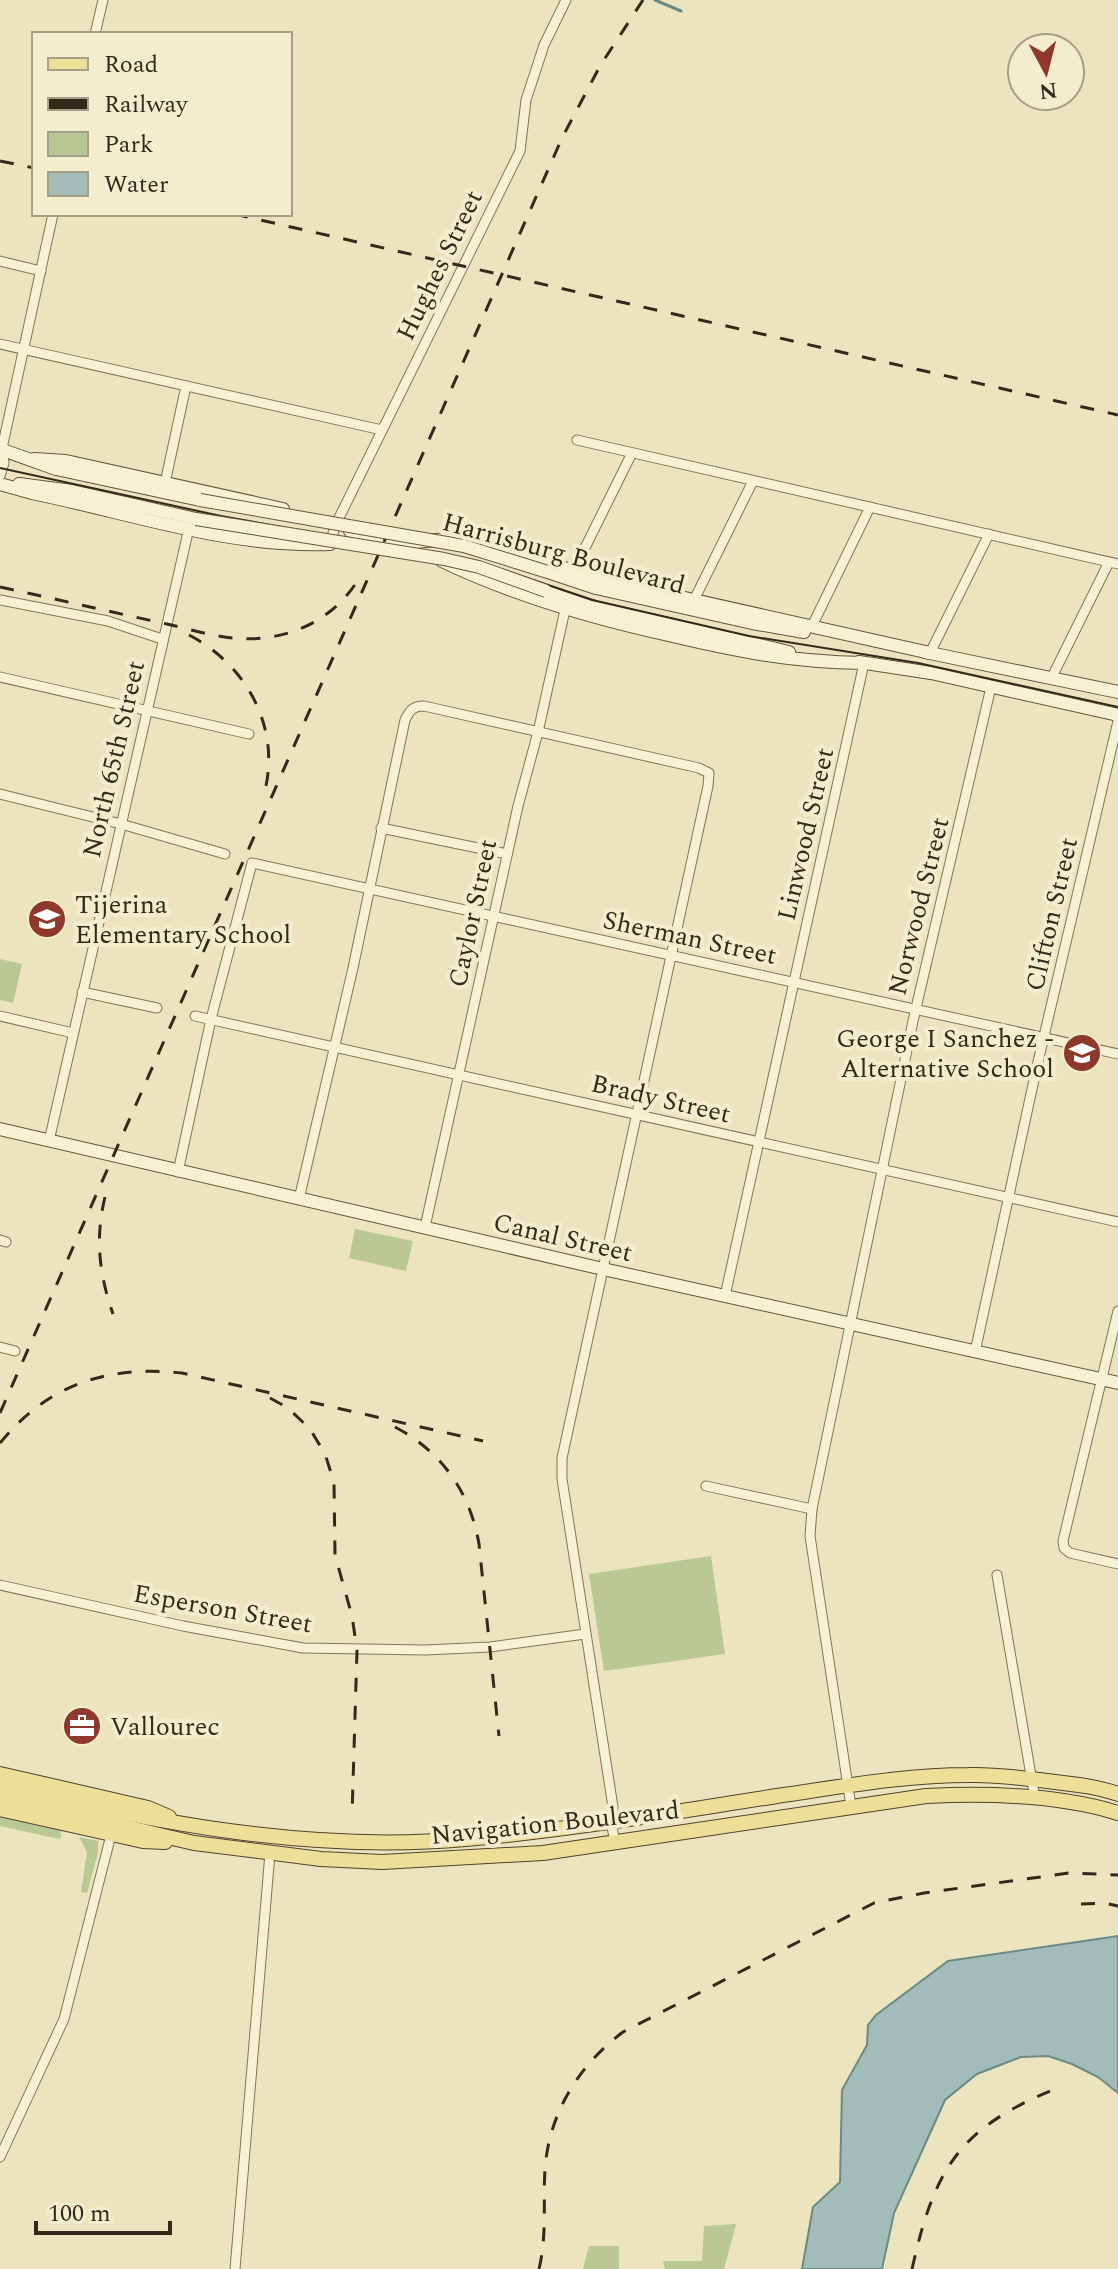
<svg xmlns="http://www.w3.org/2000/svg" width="1118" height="2269" font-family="Spectral,serif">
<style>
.green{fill:#bac894}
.water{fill:#a2bdb9;stroke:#6a8a86;stroke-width:2}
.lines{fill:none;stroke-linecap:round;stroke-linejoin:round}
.stream{stroke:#6a8a86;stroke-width:3}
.street-casing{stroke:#827559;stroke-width:11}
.secondary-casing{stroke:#64563c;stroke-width:14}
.primary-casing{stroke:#50422d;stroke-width:16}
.street{stroke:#f6f1d2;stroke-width:9}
.secondary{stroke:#f6f1d2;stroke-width:12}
.primary{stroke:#eddf98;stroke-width:14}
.tram{stroke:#332a1c;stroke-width:2}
.rail{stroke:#332a1c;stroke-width:3;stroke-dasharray:14 14;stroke-linecap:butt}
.secondary-bridge-casing{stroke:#64563c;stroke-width:14;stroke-linecap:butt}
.secondary-bridge{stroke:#f6f1d2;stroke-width:12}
.labels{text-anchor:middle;stroke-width:8;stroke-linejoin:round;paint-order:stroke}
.street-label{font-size:26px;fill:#332a1c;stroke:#f3edce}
.poi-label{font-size:26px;fill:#332a1c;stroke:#f3edce;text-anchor:start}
</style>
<rect width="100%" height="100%" fill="#ebe4bf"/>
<g class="green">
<polygon points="0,959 22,964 13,1003 0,1000"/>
<polygon points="355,1229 413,1241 406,1271 349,1258"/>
<polygon points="711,1556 725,1654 604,1671 589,1574"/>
<polygon points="0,1815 60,1829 61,1837 59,1839 0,1826"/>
<polygon points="79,1837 98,1841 98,1853 87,1893 81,1892 87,1852"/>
<polygon points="736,2224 724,2269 665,2269 663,2261 702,2261 704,2226"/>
<polygon points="589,2246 619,2246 619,2269 583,2269"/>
</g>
<polygon class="water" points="1118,1936 1118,2093 1098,2077 1072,2064 1048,2056 1021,2057 977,2074 945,2100 894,2213 882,2269 802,2269 813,2207 840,2182 842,2090 867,2045 868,2025 876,2015 948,1961"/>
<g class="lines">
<polyline class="stream" points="655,0 681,11"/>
<defs>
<g id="street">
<polyline points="95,34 103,0"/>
<polyline points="0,261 41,271"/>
<polyline points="0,344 382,430"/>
<polyline points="577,440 1118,564"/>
<polyline points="1,453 53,214"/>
<polyline points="0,476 4,463 2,450"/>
<polyline points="165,483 186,386"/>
<polyline points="330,544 335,526 520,151 526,100 544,45 566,0"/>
<polyline points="573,572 632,453"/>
<polyline points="0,600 108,621 162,639"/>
<polyline points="693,602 753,481"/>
<polyline points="812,626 870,507"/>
<polyline points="930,653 989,534"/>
<polyline points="0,677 249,734"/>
<polyline points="1051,679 1109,562"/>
<polyline points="0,794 121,824 225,854"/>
<polyline points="381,828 507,854"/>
<polyline points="82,992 157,1008"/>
<polyline points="0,1016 73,1033"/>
<polyline points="195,1016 1118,1222"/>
<polyline points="49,1141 189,528"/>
<polyline points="178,1172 211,1019 252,863 1118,1054"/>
<path d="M299,1199L353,968L405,720C410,710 413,706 424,706L699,768L709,773L708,786L562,1458V1479L613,1807L611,1821L615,1843"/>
<polyline points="425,1227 518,806 538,732 565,610"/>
<polyline points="0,1240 6,1242"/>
<polyline points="725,1296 864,663"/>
<polyline points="1118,1311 1063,1541 1064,1548 1070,1553 1118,1564"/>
<polyline points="0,1347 15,1351"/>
<polyline points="975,1352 1037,1066 1118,721"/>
<polyline points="706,1486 812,1509"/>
<polyline points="997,1575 1035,1799"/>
<polyline points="0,1585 183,1626 303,1648 425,1650 490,1647 585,1634"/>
<polyline points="851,1806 810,1536 812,1509 913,1021 991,687"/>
<polyline points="0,2157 64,2019 111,1835"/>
<polyline points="235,2269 270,1853"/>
</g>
<g id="secondary">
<polyline points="0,449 56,469 200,500"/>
<polyline points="34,459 66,461 283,509"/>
<path d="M0,484L32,493C130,513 229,548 330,544"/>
<polyline points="19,484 72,491 196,519"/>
<polyline points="350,531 405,543 457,538 487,542 591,577 930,653"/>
<path d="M442,561C513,595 588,617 664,634C735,651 791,662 864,663"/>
<polyline points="551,573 596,588 752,623 804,632"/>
<polyline points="546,591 595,607 789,652"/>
<polyline points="925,652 1118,692"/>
<polyline points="859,662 931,673 1118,715"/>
<polyline points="0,1129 603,1269 1118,1383"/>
</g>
<g id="primary">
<polyline points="0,1774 148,1808 169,1817"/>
<path d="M0,1786C153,1822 308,1853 466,1839C570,1830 673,1812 777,1796C840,1787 904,1775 969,1775C994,1774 1021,1778 1047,1781C1071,1784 1095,1786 1118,1794"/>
<path d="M0,1798L194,1843L321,1859L382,1862L543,1853L926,1796C987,1793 1060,1795 1118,1813"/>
<polyline points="0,1809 143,1841 165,1842"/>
</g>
</defs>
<use href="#street" class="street-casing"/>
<use href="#secondary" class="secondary-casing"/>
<use href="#primary" class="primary-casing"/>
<use href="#street" class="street"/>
<use href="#secondary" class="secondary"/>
<use href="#primary" class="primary"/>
<polyline class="tram" points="0,468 221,516 461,559 504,570 592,600 749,636 918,663 1118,707"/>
<g class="rail">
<polyline points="0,161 34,168"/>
<polyline points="234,214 1118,415"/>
<path d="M0,587C56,599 111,612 167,624C197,631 231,642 263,638C302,634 337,614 358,580"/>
<path d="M189,635C247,665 282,729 264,794"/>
<path d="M105,1197C95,1238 99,1274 113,1314"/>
<polyline points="270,1398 288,1408 310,1429 325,1454 334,1482 335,1555 352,1616 357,1650 352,1816"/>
<polyline points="0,1413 562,138 600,66 643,0"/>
<path d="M395,1427C442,1452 470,1492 479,1544L499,1736"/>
<path d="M0,1443C48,1384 108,1365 182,1373L483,1441"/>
<polyline points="1081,1904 1104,1903 1118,1906"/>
<path d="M539,2269C547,2236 543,2203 545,2169C549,2113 579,2065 623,2032L874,1903L924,1893L1069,1873L1118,1875"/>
<path d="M912,2269C935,2166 960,2127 1060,2087"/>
</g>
<defs>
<g id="secondary-bridge">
<polyline points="200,500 464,546 551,573"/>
<polyline points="196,519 444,559 479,567 546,591"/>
</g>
</defs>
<use href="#secondary-bridge" class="secondary-bridge-casing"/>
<use href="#secondary-bridge" class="secondary-bridge"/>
</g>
<defs>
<symbol id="school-disc" viewBox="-11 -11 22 22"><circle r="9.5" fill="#8e392c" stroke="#f3edce"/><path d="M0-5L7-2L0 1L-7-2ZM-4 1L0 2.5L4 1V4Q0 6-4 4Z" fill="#fff"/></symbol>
<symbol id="office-disc" viewBox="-11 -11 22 22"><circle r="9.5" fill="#8e392c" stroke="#f3edce"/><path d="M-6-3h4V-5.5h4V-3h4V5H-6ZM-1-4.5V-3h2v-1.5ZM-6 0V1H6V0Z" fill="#fff"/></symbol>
</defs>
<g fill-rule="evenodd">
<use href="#school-disc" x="25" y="897" width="44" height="44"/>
<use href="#school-disc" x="1060" y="1031" width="44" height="44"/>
<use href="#office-disc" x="60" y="1704" width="44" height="44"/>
</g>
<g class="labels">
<g class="street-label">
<text transform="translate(439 265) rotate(-64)" y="9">Hughes Street</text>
<text transform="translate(564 553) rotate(15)" y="9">Harrisburg Boulevard</text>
<text transform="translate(113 759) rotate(-77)" y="9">North 65th Street</text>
<text transform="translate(805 834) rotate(-77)" y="9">Linwood Street</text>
<text transform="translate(918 906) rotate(-76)" y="9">Norwood Street</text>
<text transform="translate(472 913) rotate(-78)" y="9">Caylor Street</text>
<text transform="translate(1051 914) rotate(-77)" y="9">Clifton Street</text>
<text transform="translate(690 937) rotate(12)" y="9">Sherman Street</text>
<text transform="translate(661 1098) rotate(13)" y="9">Brady Street</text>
<text transform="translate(563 1237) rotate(13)" y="9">Canal Street</text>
<text transform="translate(223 1608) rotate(10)" y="9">Esperson Street</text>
<text transform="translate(555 1822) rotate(-6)" y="9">Navigation Boulevard</text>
</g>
<g class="poi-label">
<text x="75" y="913">Tijerina<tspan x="75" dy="30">Elementary School</tspan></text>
<text x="1054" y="1047" text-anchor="end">George I Sanchez -<tspan x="1054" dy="30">Alternative School</tspan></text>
<text x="110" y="1735">Vallourec</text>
</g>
</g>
<rect x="32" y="32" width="260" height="184" fill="#f3edce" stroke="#a69f87" stroke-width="2"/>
<rect x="48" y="58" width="40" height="12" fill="#eddf98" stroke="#a69f87" stroke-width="2"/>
<text x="104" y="72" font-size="24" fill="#332a1c">Road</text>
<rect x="48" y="98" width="40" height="12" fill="#332a1c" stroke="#a69f87" stroke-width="2"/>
<text x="104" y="112" font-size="24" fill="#332a1c">Railway</text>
<rect x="48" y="132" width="40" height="24" fill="#bac894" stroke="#a69f87" stroke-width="2"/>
<text x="104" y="152" font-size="24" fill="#332a1c">Park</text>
<rect x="48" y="172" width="40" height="24" fill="#a2bdb9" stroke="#a69f87" stroke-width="2"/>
<text x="104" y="192" font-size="24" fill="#332a1c">Water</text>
<g transform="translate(1046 72) rotate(173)"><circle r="38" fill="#f3edce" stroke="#a69f87" stroke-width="2"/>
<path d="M0-6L14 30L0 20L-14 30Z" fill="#8e392c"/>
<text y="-12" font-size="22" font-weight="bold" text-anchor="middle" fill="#332a1c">N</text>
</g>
<path d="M36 2221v12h134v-12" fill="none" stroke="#332a1c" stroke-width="4"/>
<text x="48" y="2221" font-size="24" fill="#332a1c" stroke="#f3edce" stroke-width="6" paint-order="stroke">100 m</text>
</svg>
